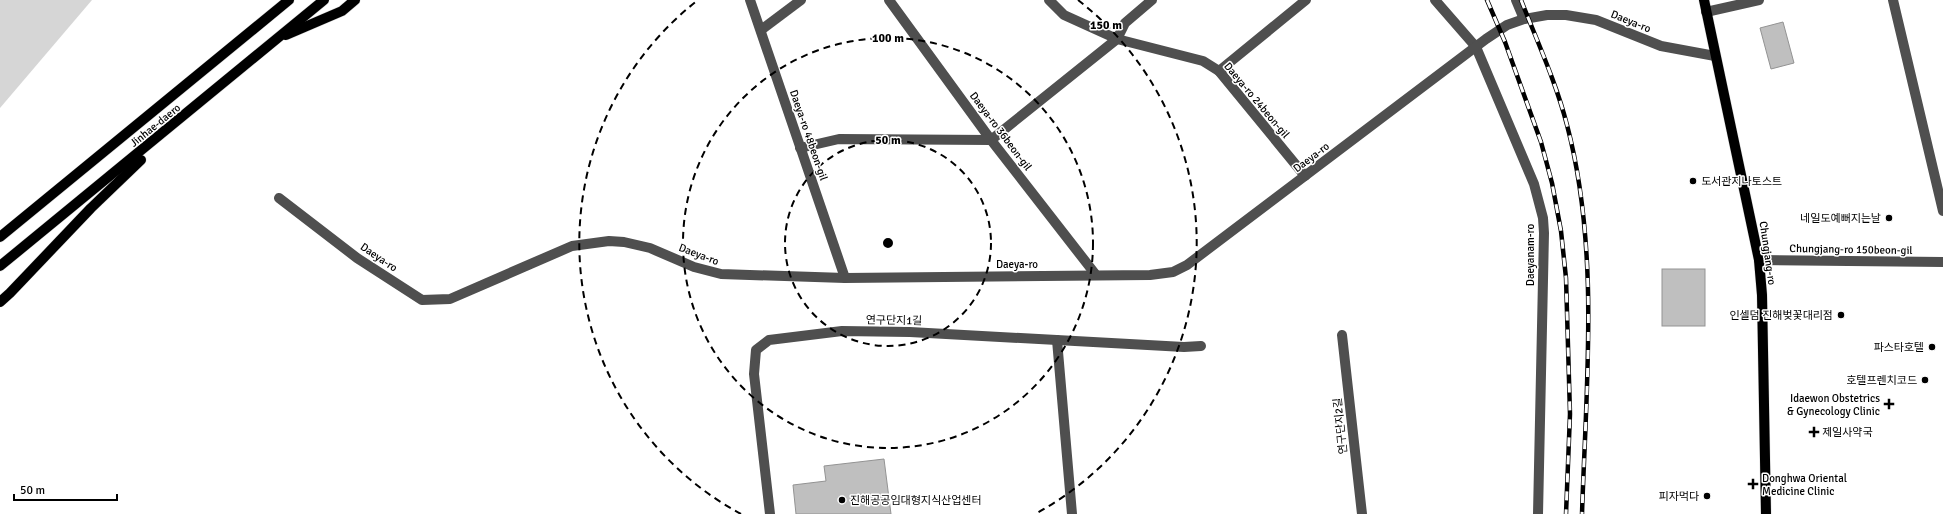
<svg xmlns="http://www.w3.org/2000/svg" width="1943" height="514" font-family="Signika,'Noto Sans KR',sans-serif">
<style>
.green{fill:#d6d6d6}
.building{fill:#bfbfbf;stroke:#939393}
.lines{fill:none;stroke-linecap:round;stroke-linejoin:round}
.major-casing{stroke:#dbdbdb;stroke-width:11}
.minor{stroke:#4f4f4f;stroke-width:10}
.major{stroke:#000;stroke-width:10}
.rail-casing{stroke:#000;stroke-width:4.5}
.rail{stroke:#fff;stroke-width:3;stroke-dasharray:9;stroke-linecap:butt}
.ring{fill:none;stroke:#000;stroke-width:2;stroke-dasharray:7 5}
.poi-dot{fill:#000;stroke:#fff;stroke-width:1.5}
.labels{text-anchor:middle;stroke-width:3;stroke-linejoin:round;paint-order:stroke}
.street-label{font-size:11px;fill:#000;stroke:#fff}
.poi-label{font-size:11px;fill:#000;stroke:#fff;text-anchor:end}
.centre{fill:#000;stroke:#fff;stroke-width:2}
.ring-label{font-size:12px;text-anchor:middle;font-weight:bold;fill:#000;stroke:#fff;stroke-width:3;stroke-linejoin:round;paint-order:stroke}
</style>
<rect width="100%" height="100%" fill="#fff"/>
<polygon class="green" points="0,0 92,0 0,108"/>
<g class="building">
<polygon points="1783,22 1794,63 1771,69 1760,28"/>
<rect x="1662" y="269" width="43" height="57"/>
<polygon points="884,459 891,514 796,514 793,485 826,481 824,466"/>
</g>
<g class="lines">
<defs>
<g id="major">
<polyline points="1704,0 1759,260 1762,295 1766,514"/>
<polyline points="286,35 342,11 355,0"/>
<polyline points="0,237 289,0"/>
<polyline points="0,266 324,0"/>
<polyline points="0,302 10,293 91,208 141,160"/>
</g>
</defs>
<use href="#major" class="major-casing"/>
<g class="minor">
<polyline points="750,0 845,278"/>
<polyline points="889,0 991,140 1096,275"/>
<polyline points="1049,0 1064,15 1117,39 1203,61 1219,71 1305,176"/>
<polyline points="1435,0 1476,47 1534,184 1543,218 1544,233 1538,514"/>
<polyline points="1516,0 1524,19"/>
<polyline points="1893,0 1943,211"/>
<polyline points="1706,12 1759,0"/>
<polyline points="761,30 801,0"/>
<polyline points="1219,71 1306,0"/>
<polyline points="800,148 839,139 991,140 1117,39 1125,23 1152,0"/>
<polyline points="279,198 357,258 422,300 450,299 572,246 609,241 624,242 650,248 694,267 721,274 845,278 1150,275 1173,272 1187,265 1486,39 1507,25 1524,19 1547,15 1566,15 1596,20 1661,46 1715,56"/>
<polyline points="1759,260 1943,262"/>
<polyline points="1342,335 1362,514"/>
<polyline points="1057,340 1072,514"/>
<polyline points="770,514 754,374 756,350 769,340 842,331 910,332 1184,347 1201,346"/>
</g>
<use href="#major" class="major"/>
<defs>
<g id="rail">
<polyline points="1487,0 1505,42 1541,142 1552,183 1561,231 1566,278 1570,414 1566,514"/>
<path d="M1521,0C1537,41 1556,82 1567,125C1600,250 1586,386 1582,514"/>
</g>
</defs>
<use href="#rail" class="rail-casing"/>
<use href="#rail" class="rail"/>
</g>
<g class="ring">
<circle cx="888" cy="243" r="103"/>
<circle cx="888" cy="243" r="205"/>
<path d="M741 514A308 308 0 0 1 698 0M1078 0A308 308 0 0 1 1035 514"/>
</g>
<g class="poi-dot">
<circle cx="1693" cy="181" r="4"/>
<circle cx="1889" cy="218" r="4"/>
<circle cx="1841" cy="315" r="4"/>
<circle cx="1932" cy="347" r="4"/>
<circle cx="1925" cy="380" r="4"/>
<path d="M1887 398h4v4h4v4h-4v4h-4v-4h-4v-4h4z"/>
<path d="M1812 426h4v4h4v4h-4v4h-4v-4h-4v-4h4z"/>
<path d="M1751 478h4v4h4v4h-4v4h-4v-4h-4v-4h4z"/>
<circle cx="1707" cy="496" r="4"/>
<circle cx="842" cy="500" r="4"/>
</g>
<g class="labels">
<g class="street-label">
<text transform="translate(1631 21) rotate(22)" y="4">Daeya-ro</text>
<text transform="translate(1257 100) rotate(50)" y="4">Daeya-ro 24beon-gil</text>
<text transform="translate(155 125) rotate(-39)" y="4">Jinhae-daero</text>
<text transform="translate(1001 131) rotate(53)" y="4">Daeya-ro 36beon-gil</text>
<text transform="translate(809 135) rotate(71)" y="4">Daeya-ro 48beon-gil</text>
<text transform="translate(1311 157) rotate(-37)" y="4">Daeya-ro</text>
<text transform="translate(1851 249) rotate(1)" y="4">Chungjang-ro 150beon-gil</text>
<text transform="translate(1768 253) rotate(82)" y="4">Chungjang-ro</text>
<text transform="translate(699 254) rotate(21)" y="4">Daeya-ro</text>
<text transform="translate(1530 255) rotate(-90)" y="4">Daeyanam-ro</text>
<text transform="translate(379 257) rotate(34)" y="4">Daeya-ro</text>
<text x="1017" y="268">Daeya-ro</text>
<text transform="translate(894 320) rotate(1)" y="4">연구단지1길</text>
<text transform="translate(1340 426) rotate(-96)" y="4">연구단지2길</text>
</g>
<g class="poi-label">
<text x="1701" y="185" text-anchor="start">도서관지나토스트</text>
<text x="1881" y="222">네일도예뻐지는날</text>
<text x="1833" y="319">인셀덤 진해벚꽃대리점</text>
<text x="1924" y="351">파스타호텔</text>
<text x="1917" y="384">호텔프렌치코드</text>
<text x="1880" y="402">Idaewon Obstetrics<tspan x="1880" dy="13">&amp; Gynecology Clinic</tspan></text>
<text x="1822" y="436" text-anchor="start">제일사약국</text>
<text x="1762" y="482" text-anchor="start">Donghwa Oriental<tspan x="1762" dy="13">Medicine Clinic</tspan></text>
<text x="1699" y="500">피자먹다</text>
<text x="850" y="504" text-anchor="start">진해공공임대형지식산업센터</text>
</g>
</g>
<circle cx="888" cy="243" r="6" class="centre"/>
<g class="ring-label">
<text x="1106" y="29">150 m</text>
<text x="888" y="42">100 m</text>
<text x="888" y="144">50 m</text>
</g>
<path d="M14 494v6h103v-6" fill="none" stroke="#000000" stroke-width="2"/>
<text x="20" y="494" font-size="12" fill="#000000" stroke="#ffffff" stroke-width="3" paint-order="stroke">50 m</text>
</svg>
